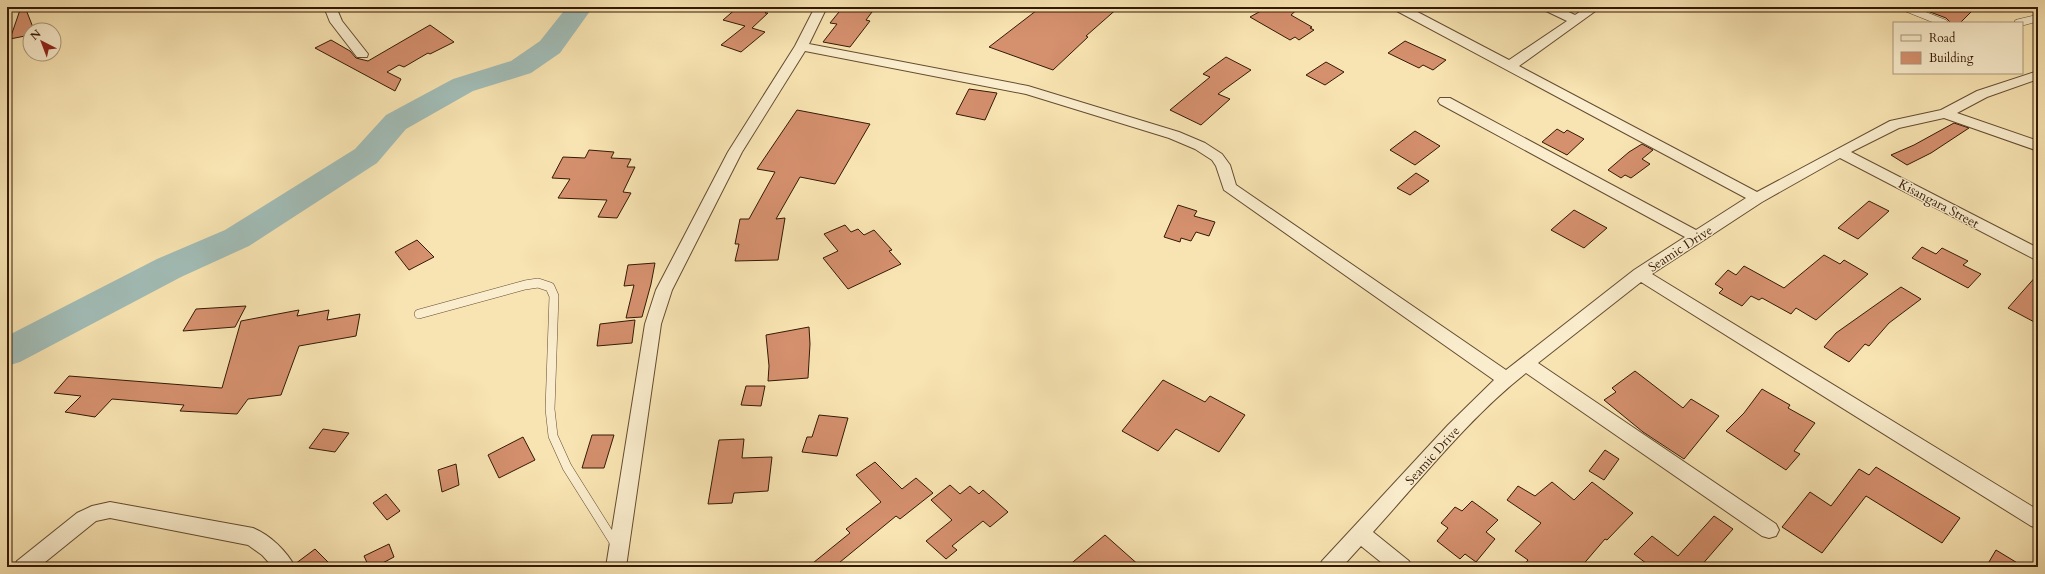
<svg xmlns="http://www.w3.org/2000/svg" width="2045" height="574" font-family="Cardo,serif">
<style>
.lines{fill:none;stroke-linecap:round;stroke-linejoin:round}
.river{fill:#a1bcb6;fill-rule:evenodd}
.building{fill:#d5906e;stroke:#341905}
.lane-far1-casing{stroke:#654c30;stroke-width:8}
.lane-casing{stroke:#654c30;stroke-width:10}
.street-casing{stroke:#654c30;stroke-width:2}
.lane-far1{stroke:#faedcd;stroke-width:7}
.lane{stroke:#faedcd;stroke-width:9}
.street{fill:#faedcd;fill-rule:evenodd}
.labels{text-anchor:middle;stroke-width:3;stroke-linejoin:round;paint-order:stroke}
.street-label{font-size:13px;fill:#341905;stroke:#faedcd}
</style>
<rect width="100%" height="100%" fill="#f8e4b2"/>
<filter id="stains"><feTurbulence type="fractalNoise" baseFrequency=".005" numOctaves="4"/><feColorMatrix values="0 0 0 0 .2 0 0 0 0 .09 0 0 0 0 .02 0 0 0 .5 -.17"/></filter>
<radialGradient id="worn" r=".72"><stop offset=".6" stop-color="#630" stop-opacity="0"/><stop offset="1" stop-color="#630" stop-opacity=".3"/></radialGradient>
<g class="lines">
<polygon class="river" points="567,7 593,7 560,53 531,73 473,91 406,129 377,163 249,246 181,277 20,362 7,366 7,336 157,259 225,230 355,149 386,115 453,79 511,61 540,41"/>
</g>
<g class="building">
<polygon points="21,7 25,7 34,30 30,30 30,35 10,39"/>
<polygon points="738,7 772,7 765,13 768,13 752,28 765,32 741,52 721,45 745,26 723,20"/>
<polygon points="843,7 872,12 866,20 870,21 850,47 823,42 837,24 830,23"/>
<polygon points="1041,7 1119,7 1086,36 1088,37 1053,70 989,47"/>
<polygon points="1268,7 1300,7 1291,15 1312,27 1310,28 1314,30 1299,40 1295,37 1290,40 1250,17"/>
<polygon points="1917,7 1976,7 1960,23 1951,23 1946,18"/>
<polygon points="430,25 454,42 430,54 428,53 404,67 399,65 387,72 401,79 395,91 315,48 331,40 350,51 356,58 368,61"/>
<polygon points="1405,41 1446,60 1433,70 1423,65 1419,68 1388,53"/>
<polygon points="1226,57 1251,70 1218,94 1230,99 1201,125 1170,110 1210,77 1203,74"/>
<polygon points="1326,62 1344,72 1325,85 1306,75"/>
<polygon points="969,89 997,93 985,120 956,114"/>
<polygon points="797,110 870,124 835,184 800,177 776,219 785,218 778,260 735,261 739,244 735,244 740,219 749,219 775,172 757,169"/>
<polygon points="1954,123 1969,128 1931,153 1907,165 1891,155 1914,145"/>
<polygon points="1557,129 1564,133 1567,130 1584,139 1567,155 1542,142"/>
<polygon points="1415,131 1440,146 1415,165 1390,150"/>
<polygon points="1642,144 1653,150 1642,159 1650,164 1631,178 1625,175 1621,178 1608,170 1629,152"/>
<polygon points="589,150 614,152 611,158 631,159 627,167 635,167 623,192 631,193 617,218 598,217 607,200 558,198 570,179 552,178 563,157 585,158"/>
<polygon points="1416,173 1429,181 1410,195 1397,188"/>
<polygon points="1869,201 1889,211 1858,239 1838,228"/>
<polygon points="1178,205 1197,211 1194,216 1215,222 1209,236 1196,232 1191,241 1181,238 1180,242 1164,237"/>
<polygon points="1574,210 1607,228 1584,248 1551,230"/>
<polygon points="845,225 851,232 858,229 864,235 874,230 892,250 889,251 901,264 848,289 823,258 838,251 824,234"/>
<polygon points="417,240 434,257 409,270 395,252"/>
<polygon points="1922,247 1936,254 1942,248 1968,261 1963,265 1981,274 1968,288 1912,258"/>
<polygon points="1824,255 1840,264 1844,260 1868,274 1816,320 1796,308 1791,314 1762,298 1759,300 1751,296 1742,306 1719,293 1723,289 1715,284 1728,270 1736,275 1744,266 1784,288"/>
<polygon points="655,263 651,284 642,317 626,318 634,285 624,286 628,265"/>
<polygon points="2038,274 2038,324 2008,308"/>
<polygon points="1901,287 1921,299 1889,323 1869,346 1865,344 1849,362 1824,347 1836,333"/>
<polygon points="246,306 235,327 183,331 196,309"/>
<polygon points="299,310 297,316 329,310 327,320 360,314 356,336 299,346 281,395 248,399 237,414 180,411 184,405 112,399 95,417 65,412 81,396 54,393 69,376 222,388 241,321"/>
<polygon points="635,320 632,343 597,346 600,324"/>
<polygon points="809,327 810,344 808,378 768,381 769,366 766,335"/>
<polygon points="1635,371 1683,408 1691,399 1719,416 1684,459 1643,432 1604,400 1616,392 1612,388"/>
<polygon points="1163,380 1205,402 1210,396 1245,415 1219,452 1176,429 1158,451 1122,431"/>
<polygon points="746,386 765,386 761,406 741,405"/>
<polygon points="1762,389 1790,405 1788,408 1815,423 1794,451 1800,454 1786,470 1726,431 1744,413"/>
<polygon points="819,415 848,418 837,456 802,452 807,437 812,437"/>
<polygon points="323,429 349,433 335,452 309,448"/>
<polygon points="592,435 614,435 604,468 582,468"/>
<polygon points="523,437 535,460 499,478 488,455"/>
<polygon points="744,439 742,458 772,457 768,491 734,493 732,503 708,504 719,440"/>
<polygon points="1605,450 1619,459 1604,480 1589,471"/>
<polygon points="875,462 902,489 916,478 933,493 900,519 896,516 834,567 808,567 850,533 846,529 881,502 856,475"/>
<polygon points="456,464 459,485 442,492 438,470"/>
<polygon points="1876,467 1960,518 1942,543 1866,496 1822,553 1782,527 1810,492 1831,506 1859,469 1869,475"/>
<polygon points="1552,482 1574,500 1592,482 1633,513 1607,540 1605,539 1581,567 1522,567 1528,560 1515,551 1541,523 1507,500 1518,486 1535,496"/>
<polygon points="950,485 960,494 970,486 979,494 983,490 1008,512 990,527 983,521 952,546 957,550 946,559 926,541 952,520 931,500"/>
<polygon points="386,494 400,511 387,520 373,503"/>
<polygon points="1472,501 1498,520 1486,532 1495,539 1476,562 1465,554 1460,559 1437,541 1448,528 1441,523 1455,507 1462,511"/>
<polygon points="1714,516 1733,529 1700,567 1651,567 1634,554 1652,536 1678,556"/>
<polygon points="1105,535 1141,567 1067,567"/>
<polygon points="389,544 394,557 375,567 369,567 364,556"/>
<polygon points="315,549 333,567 296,567 295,564"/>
<polygon points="1996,550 2024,567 1986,567"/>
</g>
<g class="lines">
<defs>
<g id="lane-far1">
<polyline points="1904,7 1944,23"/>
<polyline points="2018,23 2038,18"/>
</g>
<polyline id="lane" points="419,314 525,285 538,283 550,287 554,296 550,409 553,436 567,467 616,545"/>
<g id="street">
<polygon points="324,7 336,7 342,21 368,54 367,57 357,57 330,22"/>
<path d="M815,7H827L809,44L1028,86L1179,132L1205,143L1222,154L1230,165L1236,185L1506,370L1634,270L1685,237L1440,104L1438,101L1440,98H1450L1696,230L1746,198L1395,10L1393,7H1408L1509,60L1567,21L1544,10L1542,7H1558L1575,15L1587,7H1601L1519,66L1757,192L1890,121L1941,110L1977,91L2038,71V79L1987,97L1957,113L2038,141V151L1944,118L1899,128L1851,152L2038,248V261L1840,158L1762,202L1652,274L2038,510V528L2031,526L1641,282L1538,363L1776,524L1779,530L1776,536L1769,538L1762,536L1526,373C1469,418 1422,478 1373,532L1409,561L1412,567H1387L1361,546L1342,567H1319L1322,561L1448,425L1494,380L1224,190L1216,166L1212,160L1195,149L1169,138L1026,94L805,51L742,152L672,290L661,324L626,567H606L645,324L656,290L728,152L795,46Z"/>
<path d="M110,502L253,528C270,535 287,551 295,567H273L262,555L248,545L110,518L96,521L91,525L39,567H14L17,561L77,513L92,506Z"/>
</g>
</defs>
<use href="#lane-far1" class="lane-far1-casing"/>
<use href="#lane" class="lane-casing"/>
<use href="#street" class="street-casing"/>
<use href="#lane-far1" class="lane-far1"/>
<use href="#lane" class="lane"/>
<use href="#street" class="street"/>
</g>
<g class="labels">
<g class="street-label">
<text transform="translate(1939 203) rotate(28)" y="5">Kisangara Street</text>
<text transform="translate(1680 248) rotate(-33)" y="5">Seamic Drive</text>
<text transform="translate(1432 455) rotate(-48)" y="5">Seamic Drive</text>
</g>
</g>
<rect width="2045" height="574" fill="none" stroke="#f8e4b2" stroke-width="24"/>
<rect x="8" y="8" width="2029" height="558" fill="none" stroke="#341905" stroke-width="2"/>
<rect x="12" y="12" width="2021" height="550" fill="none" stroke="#341905"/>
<rect x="1893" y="22" width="130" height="52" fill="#faedcd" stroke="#ab987d"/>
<rect x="1901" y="35" width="20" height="6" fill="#faedcd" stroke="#ab987d"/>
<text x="1929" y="42" font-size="12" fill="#341905">Road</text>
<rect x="1901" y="52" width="20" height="12" fill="#d5906e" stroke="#ab987d"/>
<text x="1929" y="62" font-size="12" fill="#341905">Building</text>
<g transform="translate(42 42) rotate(318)"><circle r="19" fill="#faedcd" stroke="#ab987d"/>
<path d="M0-3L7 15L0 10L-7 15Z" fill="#8f2418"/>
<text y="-6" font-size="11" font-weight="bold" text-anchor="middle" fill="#341905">N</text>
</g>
<rect width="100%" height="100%" filter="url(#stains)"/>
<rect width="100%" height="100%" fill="url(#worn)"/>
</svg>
